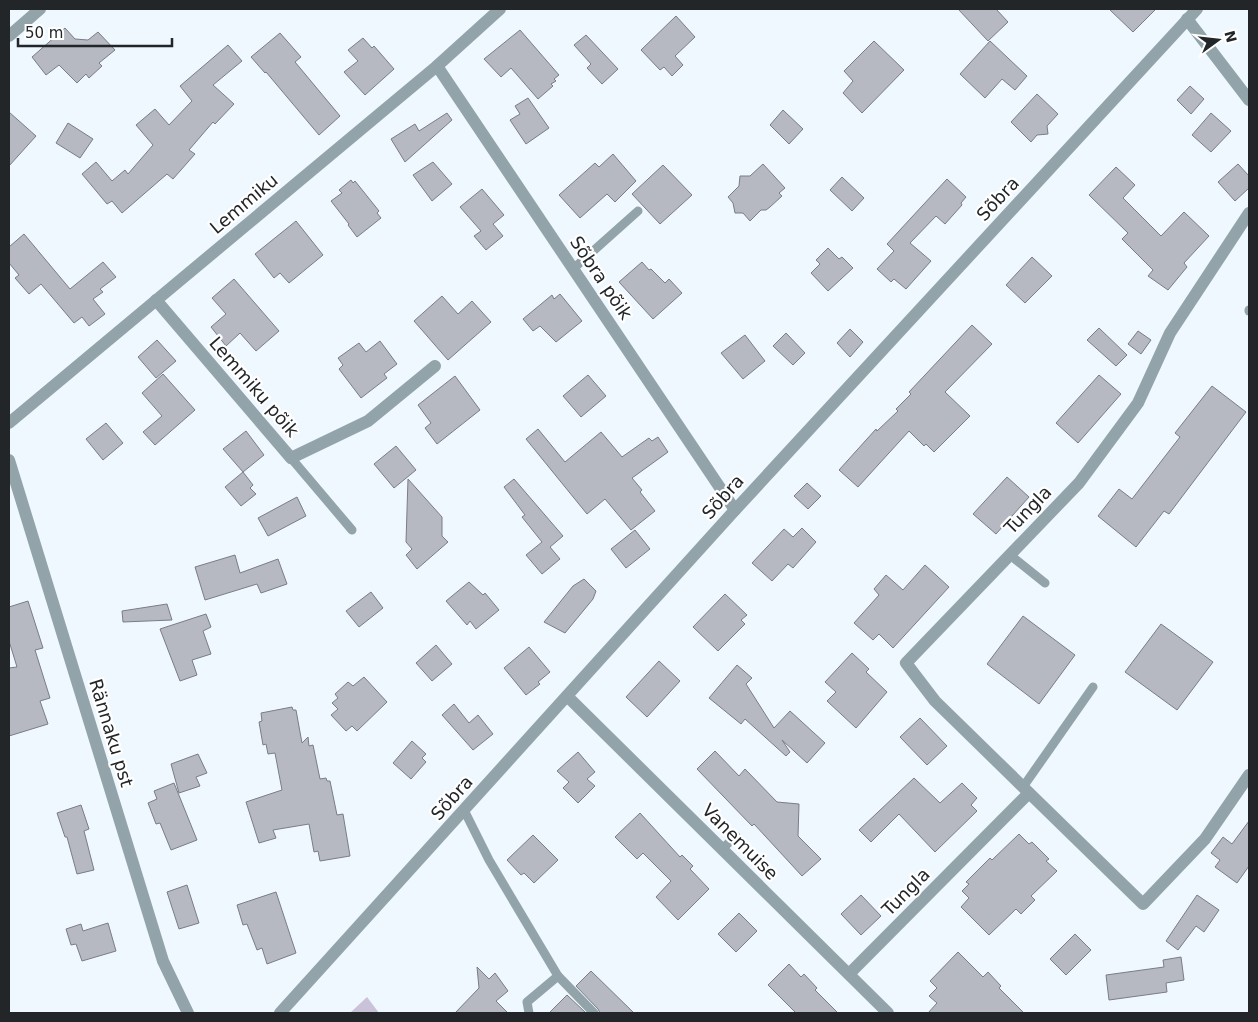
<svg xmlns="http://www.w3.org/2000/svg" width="1258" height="1022" font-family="'DejaVu Sans',sans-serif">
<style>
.green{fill:#c9c2d8}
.building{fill:#b6b9c2;stroke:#7a7d86}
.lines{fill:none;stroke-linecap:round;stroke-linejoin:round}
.service{stroke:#92a4aa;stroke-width:9}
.minor{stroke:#92a4aa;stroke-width:12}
.labels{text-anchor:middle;stroke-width:4.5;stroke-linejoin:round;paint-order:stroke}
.street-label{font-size:18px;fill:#232629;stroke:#fff}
</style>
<rect width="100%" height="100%" fill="#eff7ff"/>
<polygon class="green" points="367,997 379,1013 350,1013"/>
<g class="building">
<polygon points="958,9 996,9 1008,22 988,41"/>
<polygon points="1109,9 1156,9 1133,32"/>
<polygon points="676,16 695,37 675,56 683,65 672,76 664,67 660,70 641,50"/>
<polygon points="65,28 75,39 88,40 98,32 115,50 99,63 102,66 89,78 86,74 77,83 59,65 46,75 32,57"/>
<polygon points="520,30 559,75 554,79 556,81 551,84 553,86 538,99 511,68 501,77 484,59"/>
<polygon points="280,33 301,57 295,62 340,116 319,135 266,72 265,73 251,57"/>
<polygon points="586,35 618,69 602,84 587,68 591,64 574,45"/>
<polygon points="363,38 372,48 374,46 394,69 365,95 344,72 358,61 348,50"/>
<polygon points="874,41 904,70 862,113 843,93 853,81 844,71"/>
<polygon points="990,41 1027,76 1015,90 1002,79 985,98 960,74"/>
<polygon points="228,45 242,61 213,85 234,104 215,124 213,122 189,150 195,154 173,179 167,174 122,213 112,201 107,204 82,174 96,162 112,181 125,170 128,174 153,145 136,125 155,109 169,125 192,101 180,86"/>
<polygon points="1190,86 1204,99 1191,114 1177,100"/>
<polygon points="1037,94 1058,114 1047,126 1048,134 1037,135 1031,142 1011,122"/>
<polygon points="528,98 549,128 526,144 510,120 520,114 515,106"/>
<polygon points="783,110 803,129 789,144 770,125"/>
<polygon points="9,112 36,136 9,166"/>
<polygon points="447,113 452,120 405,162 391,139 415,124 419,131"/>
<polygon points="1211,113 1231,131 1211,152 1192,135"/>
<polygon points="68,123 93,139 80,158 56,143"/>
<polygon points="613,154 636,181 615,202 607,194 580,218 559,195 595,163 599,167"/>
<polygon points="433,162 452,184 432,201 413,175"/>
<polygon points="763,164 785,188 779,193 782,196 770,207 766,210 761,210 750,221 743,213 735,213 733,203 728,197 739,186 740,176 750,176"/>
<polygon points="1238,164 1249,176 1249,188 1235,201 1218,182"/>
<polygon points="663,165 692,195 660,224 632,194"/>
<polygon points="1116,167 1135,185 1123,198 1161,236 1184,212 1209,236 1184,263 1187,267 1168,290 1148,276 1153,270 1122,239 1128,233 1089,195"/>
<polygon points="842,177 864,198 852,211 830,190"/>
<polygon points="947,179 966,197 961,203 962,205 945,224 936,216 910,243 931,261 906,289 894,279 891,282 877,269 894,251 887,244"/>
<polygon points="351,180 353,183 355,181 379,211 377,213 381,218 357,237 348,225 349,224 331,201 342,193 339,190"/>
<polygon points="482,189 504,215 493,224 503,236 486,250 474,236 481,231 460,207"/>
<polygon points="296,221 323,255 289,283 280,273 274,278 255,254"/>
<polygon points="24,234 70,289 103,262 116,277 100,289 103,292 93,299 105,314 89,326 82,317 74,323 41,284 29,294 15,278 19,275 9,263 9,247"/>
<polygon points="828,248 839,259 842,257 853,268 828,291 811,273 820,264 816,260"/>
<polygon points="1032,257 1052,276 1025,303 1006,285"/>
<polygon points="642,262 649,270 651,269 665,283 669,279 682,293 653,319 619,282"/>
<polygon points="234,279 279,331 256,351 240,333 226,346 211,327 226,314 212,298"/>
<polygon points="560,294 582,321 556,342 540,326 533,331 523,319 552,295 554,299"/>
<polygon points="442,296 458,314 472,301 491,322 448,360 414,321"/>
<polygon points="972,325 992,344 945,392 970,416 934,452 926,444 924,446 909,431 858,487 839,470 876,429 877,431 898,411 896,409 911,394 909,392"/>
<polygon points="1099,328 1127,355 1116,366 1087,340"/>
<polygon points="850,329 863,342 850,357 837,343"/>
<polygon points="1138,331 1151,340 1141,354 1128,344"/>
<polygon points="786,333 805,353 793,365 773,346"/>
<polygon points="745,335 765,361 743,379 721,353"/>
<polygon points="157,340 176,361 156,378 138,357"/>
<polygon points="380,341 397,364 384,374 387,378 361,398 339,369 343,365 338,358 359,343 366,352"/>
<polygon points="163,374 195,410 155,445 143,432 162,416 142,393"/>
<polygon points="588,375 606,396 581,417 563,396"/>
<polygon points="1099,375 1121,394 1078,443 1056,423"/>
<polygon points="455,376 480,410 437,444 425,428 431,423 418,405"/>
<polygon points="1212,386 1246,412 1169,514 1164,511 1136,547 1098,516 1119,489 1132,499 1180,437 1175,433"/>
<polygon points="106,423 123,443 103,460 86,439"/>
<polygon points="538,429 565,462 601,432 622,457 649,438 652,441 658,437 668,452 632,478 642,490 640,492 655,511 631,530 605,499 587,514 526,439"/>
<polygon points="246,431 264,455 243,472 223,449"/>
<polygon points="396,446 416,470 394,488 374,464"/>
<polygon points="243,472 253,485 250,488 256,494 241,506 225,487"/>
<polygon points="1007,477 1029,497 996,534 973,514"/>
<polygon points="408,479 442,517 442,536 448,542 417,569 406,555 412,549 406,542"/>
<polygon points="514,479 563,536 550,547 560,559 542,574 526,555 542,542 522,517 525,515 504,487"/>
<polygon points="807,483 821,496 808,509 794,496"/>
<polygon points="297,497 306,516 268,536 258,518"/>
<polygon points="802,528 816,542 793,568 788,564 772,581 752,563 784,529 793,537"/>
<polygon points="635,530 650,549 626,568 611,549"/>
<polygon points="235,555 240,573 278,559 287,584 261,593 257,584 205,600 195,567"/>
<polygon points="925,565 949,587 893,648 879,634 873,640 854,623 879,595 874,589 886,575 903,590"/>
<polygon points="584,579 596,591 593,599 565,633 544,622 573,586"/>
<polygon points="469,582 483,595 485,593 499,610 476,629 470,621 467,625 446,601"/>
<polygon points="371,592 383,608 359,627 346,611"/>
<polygon points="725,594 747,615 741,620 745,624 718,651 693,627"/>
<polygon points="28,601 43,648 35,650 50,698 40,701 48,724 9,736 9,668 17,667 9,641 9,607"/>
<polygon points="167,604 172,620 123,622 122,611"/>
<polygon points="206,614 211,627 203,631 211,654 192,660 197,675 180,681 160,629"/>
<polygon points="1023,616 1075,655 1039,704 987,664"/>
<polygon points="1161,624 1213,662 1177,710 1125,672"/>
<polygon points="436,645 452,664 432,681 416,663"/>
<polygon points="529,647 550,672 538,682 540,684 526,695 504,668"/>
<polygon points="852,653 869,669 866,672 887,692 856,728 827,701 836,692 825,682"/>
<polygon points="659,661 680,681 647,717 626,697"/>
<polygon points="737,665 752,678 746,684 774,728 790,711 825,743 807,763 782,740 790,752 786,756 745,719 741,724 709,698"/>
<polygon points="364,677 387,702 357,731 352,726 346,731 331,715 338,709 332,703 338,698 335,694 348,682 353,686"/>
<polygon points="454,704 469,723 478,715 493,734 473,750 442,715"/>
<polygon points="292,707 293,710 296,710 302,743 308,737 309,746 313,745 320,779 326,778 327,781 330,781 337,815 343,814 350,856 320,861 318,851 314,852 309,824 273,830 276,838 259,843 246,802 282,790 275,753 268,754 266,744 263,745 259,722 262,721 261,713"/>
<polygon points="920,718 947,746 927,765 900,737"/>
<polygon points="412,741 426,754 422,758 426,762 411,779 393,763"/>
<polygon points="715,751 739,776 745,769 777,802 799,804 798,836 821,859 802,876 754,824 752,826 697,769"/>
<polygon points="578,752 595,772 587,779 595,786 578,803 563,788 569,782 557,771"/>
<polygon points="198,754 207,773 196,777 200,786 179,793 171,764"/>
<polygon points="914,778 940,803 962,783 977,798 971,805 977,811 935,852 899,814 871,842 859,830"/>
<polygon points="174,783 197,840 171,850 160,823 156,824 148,803 157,799 154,791"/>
<polygon points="81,805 89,829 84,831 94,870 77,874 67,837 65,837 57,813"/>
<polygon points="640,813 680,857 682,855 693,866 690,869 709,889 678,920 656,897 671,881 643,853 637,859 615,837"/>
<polygon points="1249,821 1249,866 1237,883 1215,867 1220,860 1211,853 1223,837 1232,844"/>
<polygon points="1019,834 1029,844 1032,842 1049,859 1046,861 1057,871 1031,896 1035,900 1021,914 1016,909 989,935 961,907 969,898 962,891 969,884 966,882 990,858 992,860"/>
<polygon points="533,835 558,860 534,883 524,873 521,875 507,860"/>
<polygon points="187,885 199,923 179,929 167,892"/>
<polygon points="276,892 296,953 267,964 262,948 257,950 247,924 243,925 237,905"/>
<polygon points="861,895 881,916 861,935 841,914"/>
<polygon points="1197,895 1219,910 1204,932 1196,926 1178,950 1166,941"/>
<polygon points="739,913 757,931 736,952 718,934"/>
<polygon points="108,923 116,951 82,961 76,944 71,945 66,929 81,924 83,931"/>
<polygon points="1075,934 1091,950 1066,975 1050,959"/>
<polygon points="958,952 983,977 988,972 1001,986 999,988 1024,1013 928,1013 937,1003 929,996 937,988 930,981"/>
<polygon points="1181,957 1184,980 1166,983 1167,992 1109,1000 1106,975 1164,967 1163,960"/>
<polygon points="789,964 801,977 804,974 817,988 815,990 838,1013 796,1013 768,985"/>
<polygon points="477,967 489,979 495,973 508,991 496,1001 508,1013 455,1013 479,988"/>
<polygon points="591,971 634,1013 600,1013 598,1009 576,986"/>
<polygon points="567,995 586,1013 549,1013"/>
</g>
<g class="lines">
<g class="service">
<polyline points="573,269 638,211"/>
<polyline points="1249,311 1249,310"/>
<polyline points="291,458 352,530"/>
<polyline points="1010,555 1045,583"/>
<polyline points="1023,787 1093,687"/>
<polyline points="464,810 489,860 558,976 594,1013"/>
<polyline points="722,849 736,836"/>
<polyline points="529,1013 527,1002 558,976"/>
</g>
<g class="minor">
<polyline points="1187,19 1249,100"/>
<polyline points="9,36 40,9"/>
<polyline points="437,66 735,510"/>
<polyline points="1249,213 1170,333 1138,403 1079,483 906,663 935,701 1143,904 1205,839 1249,775"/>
<polyline points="156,300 291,458 368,421 435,366"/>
<polyline points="9,423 437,66 500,9"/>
<polyline points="9,460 163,961 188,1013"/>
<polyline points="567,696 888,1013"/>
<polyline points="849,974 1029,793"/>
<polyline points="280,1013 735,510 1197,9"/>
</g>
</g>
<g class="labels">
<g class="street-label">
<text transform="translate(998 199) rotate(-47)" y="6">Sõbra</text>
<text transform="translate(244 204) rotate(-40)" y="6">Lemmiku</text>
<text transform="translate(601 278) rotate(56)" y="6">Sõbra põik</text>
<text transform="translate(254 387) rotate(49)" y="6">Lemmiku põik</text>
<text transform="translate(723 497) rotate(-48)" y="6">Sõbra</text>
<text transform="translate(1028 510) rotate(-46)" y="6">Tungla</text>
<text transform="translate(111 733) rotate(73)" y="6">Rännaku pst</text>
<text transform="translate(452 798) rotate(-48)" y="6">Sõbra</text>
<text transform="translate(740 842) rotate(45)" y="6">Vanemuise</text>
<text transform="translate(906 892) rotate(-45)" y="6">Tungla</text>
</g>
</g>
<rect width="1258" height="1022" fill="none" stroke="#232629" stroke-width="20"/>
<g transform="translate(1218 40) rotate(75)" stroke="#ffffff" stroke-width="4" paint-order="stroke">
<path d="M0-4L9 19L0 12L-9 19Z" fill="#232629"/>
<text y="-8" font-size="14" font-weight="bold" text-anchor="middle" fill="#232629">N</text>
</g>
<path d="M18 38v8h154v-8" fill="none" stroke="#232629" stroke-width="2.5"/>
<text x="25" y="38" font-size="15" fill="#232629" stroke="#ffffff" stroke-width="4" paint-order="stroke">50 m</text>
</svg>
